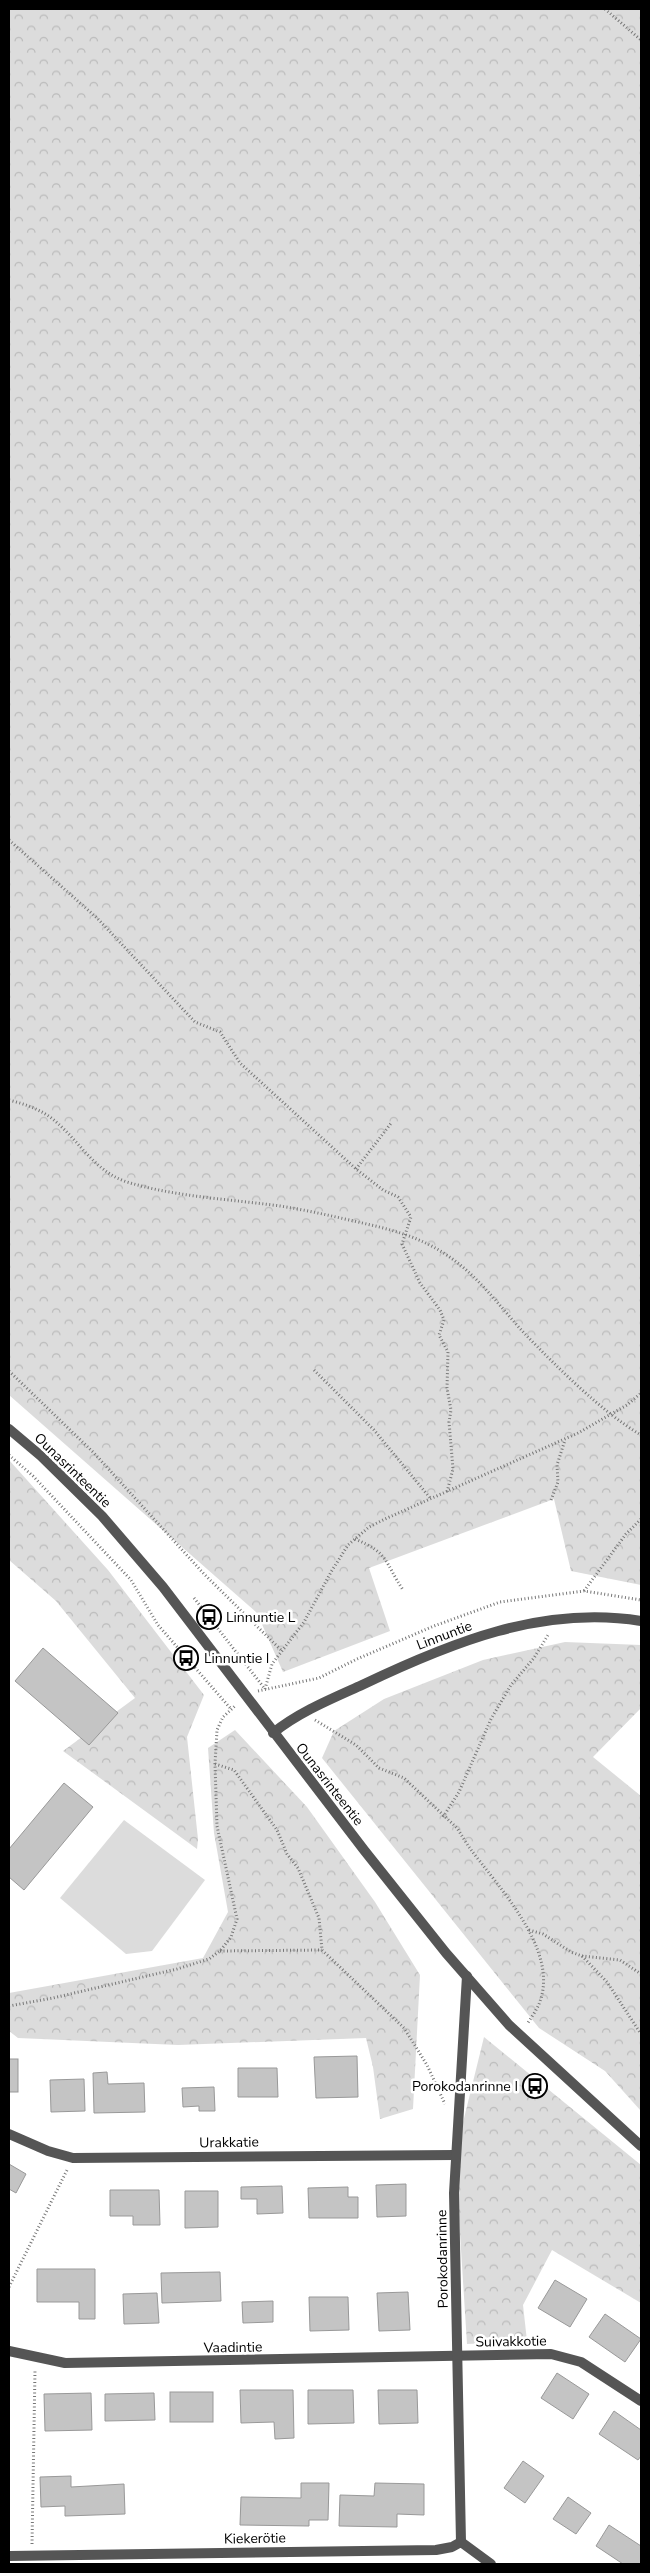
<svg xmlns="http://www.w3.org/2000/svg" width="650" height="2573" font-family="'Nunito Sans',sans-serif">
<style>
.forest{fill:url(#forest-crowns)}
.pitch{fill:#dcdcdc}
.building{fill:#c4c4c4;stroke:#999}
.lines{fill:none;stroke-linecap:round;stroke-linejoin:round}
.path{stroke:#777;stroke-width:3;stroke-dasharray:1 2.5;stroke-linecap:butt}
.minor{stroke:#555;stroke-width:10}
.tertiary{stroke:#555;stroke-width:10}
.labels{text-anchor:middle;stroke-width:5;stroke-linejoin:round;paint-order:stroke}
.street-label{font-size:14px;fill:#000;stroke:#fff}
.poi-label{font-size:14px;fill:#000;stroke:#fff;text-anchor:start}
</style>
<defs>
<pattern id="forest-crowns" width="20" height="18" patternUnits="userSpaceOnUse" patternTransform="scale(1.25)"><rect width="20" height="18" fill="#dcdcdc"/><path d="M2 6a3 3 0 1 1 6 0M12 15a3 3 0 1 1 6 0" fill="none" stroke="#bbb"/></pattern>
</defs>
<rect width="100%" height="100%" fill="#fff"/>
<g class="forest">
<polygon points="9,9 641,9 641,1585 571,1571 554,1499 369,1568 390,1631 283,1672 257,1613 9,1395"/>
<polygon points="9,1460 108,1570 204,1695 187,1737 198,1839 197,1849 63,1751 135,1698 56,1601 9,1560"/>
<polygon points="565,1642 641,1645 641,1708 593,1757 641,1796 641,2111 605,2071 539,2028 322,1758 334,1731 384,1699 483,1660"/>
<polygon points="235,1730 307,1807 375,1902 420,1975 413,2109 380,2119 373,2067 366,2038 178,2045 18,2038 9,2031 9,1993 203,1958 228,1912 214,1833 208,1748"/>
<polygon points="484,2037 641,2165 641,2303 552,2250 523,2305 527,2341 467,2344 455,2155"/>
</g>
<polygon class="pitch" points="124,1820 205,1880 152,1951 126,1954 60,1898"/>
<g class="building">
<polygon points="43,1648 118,1713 89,1745 15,1681"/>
<polygon points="64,1783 93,1807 24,1890 9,1877 9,1849"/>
<polygon points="357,2056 358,2097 316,2098 314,2057"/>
<rect x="9" y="2059" width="9" height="33"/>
<polygon points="238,2068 277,2068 278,2097 238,2097"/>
<polygon points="107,2072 108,2084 144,2083 145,2112 94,2113 93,2073"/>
<polygon points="84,2079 85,2111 51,2112 50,2080"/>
<polygon points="214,2087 215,2111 199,2111 199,2106 183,2107 182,2088"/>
<polygon points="9,2164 26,2174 16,2193 9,2189"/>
<polygon points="406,2184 406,2216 377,2217 376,2185"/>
<polygon points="282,2186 283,2213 257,2214 257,2199 241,2199 241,2187"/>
<polygon points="348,2187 348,2197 358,2197 358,2218 309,2218 308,2188"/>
<polygon points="110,2190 159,2190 160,2225 133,2225 133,2216 110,2216"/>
<polygon points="185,2191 218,2191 218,2227 185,2228"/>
<polygon points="37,2269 95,2269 95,2319 79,2319 79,2302 37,2302"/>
<polygon points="220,2272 221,2301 162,2303 161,2273"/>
<polygon points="555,2280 587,2299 570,2327 538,2308"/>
<polygon points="408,2292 410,2330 379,2331 377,2293"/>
<polygon points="157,2293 159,2323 124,2324 123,2294"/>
<polygon points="309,2297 348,2297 349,2330 310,2331"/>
<polygon points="273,2301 273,2322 243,2323 242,2302"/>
<polygon points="605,2314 641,2339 625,2362 589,2337"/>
<polygon points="557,2373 589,2394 573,2419 541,2398"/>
<polygon points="240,2390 293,2390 294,2438 275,2439 274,2422 241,2423"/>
<polygon points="308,2390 353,2390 354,2423 308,2424"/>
<polygon points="378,2390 417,2390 418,2423 379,2424"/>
<rect x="170" y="2392" width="43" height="30"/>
<polygon points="91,2393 92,2430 45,2431 44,2394"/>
<polygon points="154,2393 155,2420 105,2421 105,2394"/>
<polygon points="614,2411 641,2430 641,2456 638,2460 599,2434"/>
<polygon points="523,2461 544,2476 525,2503 504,2488"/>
<polygon points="71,2476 71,2487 124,2484 125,2514 65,2516 65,2506 41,2507 40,2477"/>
<polygon points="301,2483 329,2483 328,2520 309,2520 309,2526 240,2525 241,2497 301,2498"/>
<polygon points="375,2483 424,2484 424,2515 397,2514 397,2527 339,2526 340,2495 374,2496"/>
<polygon points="568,2497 591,2513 576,2534 553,2519"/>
<polygon points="609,2525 641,2546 641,2564 623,2564 596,2546"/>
</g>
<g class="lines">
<g class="path">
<polyline points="605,9 641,40"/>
<polyline points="9,840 97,918 195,1022 220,1032 240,1063 356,1169 383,1190 398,1197 411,1217 402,1244 420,1283 440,1310 444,1320 439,1335 448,1352 447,1388 451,1410 449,1422 453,1469 447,1492"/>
<path d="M9,1100C24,1104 37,1108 50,1117C78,1138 93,1171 127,1182C176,1197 229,1199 280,1206C306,1210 332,1216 358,1222C389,1229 418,1236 445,1254C477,1274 500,1307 525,1334C556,1366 603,1413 641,1435"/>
<polyline points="356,1169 392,1122"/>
<polyline points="314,1370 374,1430 431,1499"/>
<polyline points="9,1371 94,1453 204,1574 282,1651"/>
<polyline points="9,1455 33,1476 131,1580 158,1625 231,1709"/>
<polyline points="551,1500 558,1482 557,1465 565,1440"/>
<path d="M355,1539C389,1553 384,1561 403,1590"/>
<polyline points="584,1591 626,1534 641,1519"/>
<polyline points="194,1598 265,1689"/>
<polyline points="265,1689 272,1664 304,1622 331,1572 348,1545 369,1527 385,1519 578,1433 627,1405 641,1393"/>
<polyline points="258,1691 319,1678 357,1659 434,1626 500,1602 584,1591 641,1600"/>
<path d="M315,1720L356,1745L379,1768L404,1778L457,1828L469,1847C498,1887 561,1951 539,2004C536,2011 531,2018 527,2024"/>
<polyline points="215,1764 234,1770 277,1830 287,1854 298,1868 319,1918 322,1950 404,2028 427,2065 445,2104"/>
<polyline points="443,1817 459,1792 491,1719 511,1685 534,1658 548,1635"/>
<polyline points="529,1930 543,1934 571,1952 582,1956 620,1960 641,1974"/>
<polyline points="220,1951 322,1950"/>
<polyline points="582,1956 607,1982 641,2034"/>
<polyline points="9,2006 53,1998 177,1969 209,1959 220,1951 231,1937 237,1919 217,1826 215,1764 217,1730 223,1717 236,1705"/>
<polyline points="9,2287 67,2170"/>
<polyline points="32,2544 35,2370"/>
</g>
<g class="minor">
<path d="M273,1733C299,1712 331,1699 362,1685C450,1643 542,1605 641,1621"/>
<polyline points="9,2134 48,2151 73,2158 455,2155"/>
<polyline points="9,2351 65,2363 551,2354 581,2362 641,2401"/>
<polyline points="461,2542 454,2193 467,1976"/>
<polyline points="9,2556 436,2550 452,2547 461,2542 491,2564"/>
</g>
<polyline class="tertiary" points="9,1429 41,1456 102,1516 163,1587 364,1850 446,1953 509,2025 641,2146"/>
</g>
<defs>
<symbol id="bus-ring" viewBox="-11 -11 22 22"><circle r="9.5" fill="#fff" stroke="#000" stroke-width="1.5"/><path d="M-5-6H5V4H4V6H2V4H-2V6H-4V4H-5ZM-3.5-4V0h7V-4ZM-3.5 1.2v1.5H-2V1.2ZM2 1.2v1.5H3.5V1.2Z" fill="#000"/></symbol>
</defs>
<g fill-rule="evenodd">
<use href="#bus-ring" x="195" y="1603" width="28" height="28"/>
<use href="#bus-ring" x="172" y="1644" width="28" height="28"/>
<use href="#bus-ring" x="521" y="2072" width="28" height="28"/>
</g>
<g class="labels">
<g class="street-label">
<text transform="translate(73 1470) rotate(44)" y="5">Ounasrinteentie</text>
<text transform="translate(444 1635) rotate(-21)" y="5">Linnuntie</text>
<text transform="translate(330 1784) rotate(52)" y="5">Ounasrinteentie</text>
<text transform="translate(229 2142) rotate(-1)" y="5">Urakkatie</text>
<text transform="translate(442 2259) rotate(-91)" y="5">Porokodanrinne</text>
<text transform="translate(511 2341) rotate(-1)" y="5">Suivakkotie</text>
<text transform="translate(233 2347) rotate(-1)" y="5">Vaadintie</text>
<text transform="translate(255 2538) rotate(-1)" y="5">Kiekerötie</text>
</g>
<g class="poi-label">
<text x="226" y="1622">Linnuntie L</text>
<text x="204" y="1663">Linnuntie I</text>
<text x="518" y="2091" text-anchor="end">Porokodanrinne I</text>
</g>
</g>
<rect width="650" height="2573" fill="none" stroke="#000000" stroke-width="20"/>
</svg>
